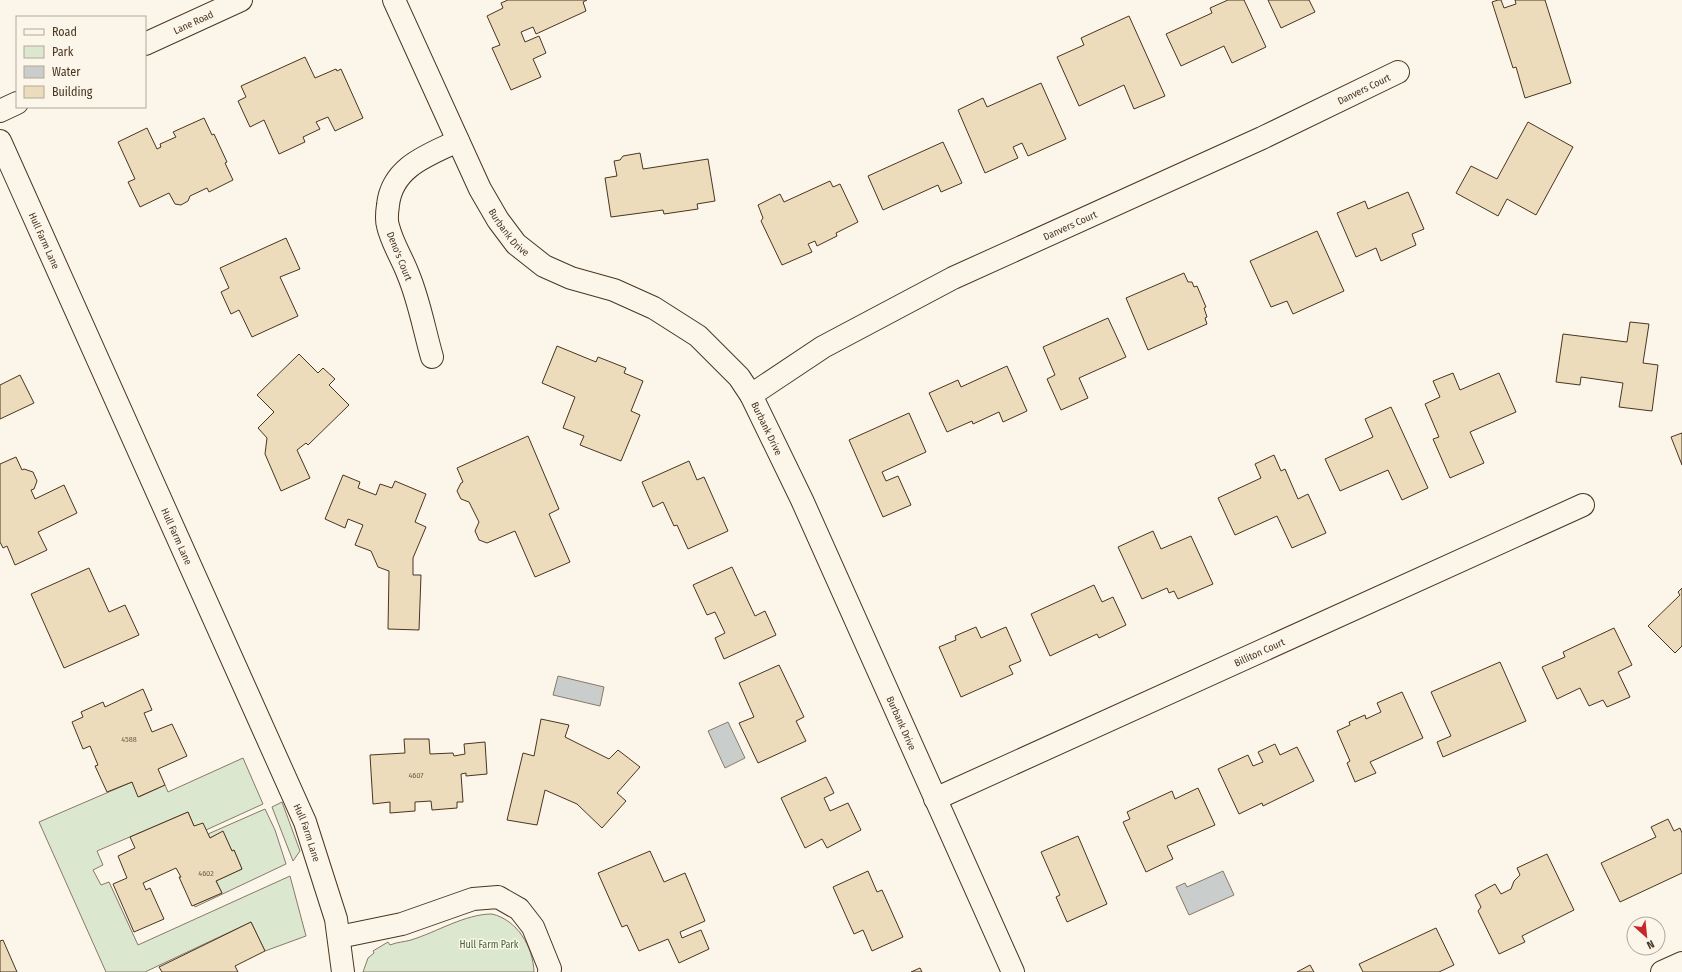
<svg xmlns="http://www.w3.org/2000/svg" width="1682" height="972" font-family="'Fira Sans Condensed',sans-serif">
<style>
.green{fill:#dce7d0;stroke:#887966}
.water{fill:#c9cecd;stroke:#887966}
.building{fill:#ecdcbc;stroke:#4a3520}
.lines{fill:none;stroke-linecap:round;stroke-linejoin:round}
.minor-casing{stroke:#4a3520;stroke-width:24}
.tertiary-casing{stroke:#4a3520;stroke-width:24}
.minor{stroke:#fbf6e9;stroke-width:22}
.tertiary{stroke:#fbf6e9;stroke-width:22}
.labels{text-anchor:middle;stroke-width:3;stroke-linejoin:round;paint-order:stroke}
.number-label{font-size:8px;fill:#725f47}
.street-label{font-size:10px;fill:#4a3520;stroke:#fbf6e9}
.park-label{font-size:10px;fill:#436837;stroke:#fbf6e9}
</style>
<rect width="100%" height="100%" fill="#fbf6e9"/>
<g class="green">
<polygon points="243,758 263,804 206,830 194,826 188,812 97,851 103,865 93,870 101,885 109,882 138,945 290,876 306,936 265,951 251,922 145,972 106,972 39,822 132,782 139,797 165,785 168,792"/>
<polygon points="282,802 300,851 293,861 272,807"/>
<polygon points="265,809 275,830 286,864 195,907 194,905 222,893 216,881 242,869 234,850 232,851 223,832 210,838 208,834"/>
<path d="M492,914C517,920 533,946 534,972H363L368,958L374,953L373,951L388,942L390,945C397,942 404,942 411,940C437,932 465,914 492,914Z"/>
</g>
<g class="water">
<polygon points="558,676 604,687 600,706 553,695"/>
<polygon points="728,722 745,758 725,768 708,731"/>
<polygon points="1223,871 1234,895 1189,915 1176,887 1185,883 1187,887"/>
</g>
<g class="building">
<polygon points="508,0 587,0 583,2 586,11 536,34 533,27 521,32 525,42 539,36 546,53 533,59 541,77 511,90 492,48 500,45 487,16 503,8 501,3"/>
<polygon points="1228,0 1244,0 1266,47 1232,63 1224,46 1181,66 1166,34 1212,13 1210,8"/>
<polygon points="1268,0 1309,0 1315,12 1281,28"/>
<polygon points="1498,0 1501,0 1504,8 1516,4 1515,0 1545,0 1571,83 1525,98 1516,67 1513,68 1492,2"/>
<polygon points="1129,16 1165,96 1134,109 1124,85 1079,106 1057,57 1084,45 1081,38"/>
<polygon points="305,57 315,78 336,69 337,71 341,69 363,118 335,131 328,117 316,122 320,129 303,137 305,142 279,154 264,120 250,127 238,101 246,97 241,86"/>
<polygon points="1041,83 1066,139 1028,156 1022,143 1013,147 1018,158 985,173 958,110 983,98 987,107"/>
<polygon points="204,118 212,135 214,134 227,162 225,163 233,180 209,192 207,188 190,196 188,201 181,205 175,204 169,193 140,207 128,182 135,179 118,142 147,128 157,149 161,147 160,144 176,137 173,132"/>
<polygon points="1528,122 1573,147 1536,215 1507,199 1498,216 1456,193 1471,166 1497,179"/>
<polygon points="943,142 962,183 941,192 938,185 883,210 868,176"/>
<polygon points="640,153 643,169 708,159 715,201 697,204 698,209 664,214 663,210 611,217 605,178 617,176 614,161 620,160 623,156"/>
<polygon points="830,181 833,187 840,184 858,222 836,233 837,236 817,246 815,241 808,244 812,252 782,265 761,221 763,218 758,205 780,194 784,202"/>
<polygon points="1408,192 1424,229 1412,234 1416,245 1381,261 1376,248 1356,257 1337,213 1365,201 1368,209"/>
<polygon points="1317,231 1344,291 1293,314 1287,301 1271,307 1250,261"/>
<polygon points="286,238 300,269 280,277 298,316 252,337 239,310 231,314 221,292 229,288 220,268"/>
<polygon points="1184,273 1188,282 1192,282 1194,287 1197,286 1206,307 1204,308 1207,317 1205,318 1207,324 1148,350 1126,298"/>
<polygon points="1108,318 1126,357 1079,378 1088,398 1061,410 1047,379 1055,375 1043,347"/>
<polygon points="1630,322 1649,324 1643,363 1658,365 1652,411 1619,407 1623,383 1581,377 1580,385 1556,382 1563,334 1627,342"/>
<polygon points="557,346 596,362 598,357 626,368 624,373 643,381 631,411 640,415 621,461 580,445 584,436 563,428 575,397 542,383"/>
<polygon points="299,354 318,373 323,368 335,379 329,385 349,405 308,445 306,443 297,450 310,478 281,491 265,454 267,438 258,428 274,412 257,395"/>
<polygon points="1007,366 1027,411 1003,422 999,412 973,424 972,421 947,432 929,393 958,380 961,387"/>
<polygon points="1453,373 1460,390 1499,373 1516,412 1470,432 1484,463 1450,478 1433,439 1439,437 1425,404 1440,397 1433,381"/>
<polygon points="20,375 34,403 0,419 0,385"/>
<polygon points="1391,407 1428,488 1402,500 1388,470 1340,491 1325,459 1373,437 1365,419"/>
<polygon points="909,413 926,452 882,472 886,481 898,476 911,505 883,517 849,440"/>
<polygon points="1682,433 1682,465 1671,437"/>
<polygon points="528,436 559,509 549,514 570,562 535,577 515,531 487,543 479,540 475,531 479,522 469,502 461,499 457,491 461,483 463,482 457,468"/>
<polygon points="1274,455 1281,471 1285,469 1298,499 1308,494 1326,533 1292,548 1277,516 1235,535 1218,498 1261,478 1255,464"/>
<polygon points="16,457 22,470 24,469 33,472 37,481 34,489 31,490 35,499 64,485 77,513 38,532 47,550 15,565 7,546 3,548 0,542 0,464"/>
<polygon points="689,461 697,480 704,477 728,531 688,549 677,525 674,526 663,502 653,507 642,482"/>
<polygon points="343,475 360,482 358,488 376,495 380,484 392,488 395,481 426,494 415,522 426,527 413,558 413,575 421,575 419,630 388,629 389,571 378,567 371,551 355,545 363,525 348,519 345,528 325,519"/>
<polygon points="1153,531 1161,549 1191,536 1213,584 1178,599 1174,591 1169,593 1167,588 1142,599 1118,547"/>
<polygon points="732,567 755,616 765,611 776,635 724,659 715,638 725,633 715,612 707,615 693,585"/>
<polygon points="89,568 109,612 125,605 139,635 64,668 31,594"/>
<polygon points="1094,585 1102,602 1113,597 1126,625 1099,638 1097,634 1050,656 1031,614"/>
<polygon points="1682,588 1682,646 1675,653 1648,626 1680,595 1678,592"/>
<polygon points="976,627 981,638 1006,627 1021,661 1009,666 1013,674 961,697 939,647 956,640 955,636"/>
<polygon points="1614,628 1632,665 1618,672 1630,697 1607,707 1603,700 1589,706 1580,688 1557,699 1542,667 1565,657 1563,652"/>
<polygon points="1500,662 1526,721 1443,757 1437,742 1451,736 1431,692"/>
<polygon points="779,665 804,717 796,721 806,741 758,763 739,723 754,717 739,683"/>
<polygon points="143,689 152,710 144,713 152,732 172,724 187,756 158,769 165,785 138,797 132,782 107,792 95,766 98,765 90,746 83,749 72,722 83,717 81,712 103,702 105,707"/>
<polygon points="1402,692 1423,738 1370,762 1376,773 1355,782 1347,763 1350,761 1337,731 1350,725 1349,722 1365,715 1366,719 1381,712 1377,703"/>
<polygon points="541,719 569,725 565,737 609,759 618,750 640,767 617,793 626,801 602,828 577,804 545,790 537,825 507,820 523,753 534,756"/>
<polygon points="404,739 429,739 430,754 453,753 454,756 465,754 464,744 485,742 487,774 466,776 466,773 461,774 463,802 457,802 457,808 432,810 431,801 415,802 415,811 390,813 390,802 373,804 370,755 405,753"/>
<polygon points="1275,744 1280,755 1297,747 1314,781 1263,806 1262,803 1239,814 1218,769 1248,755 1253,766 1263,762 1258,752"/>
<polygon points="826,777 834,793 824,798 830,811 848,803 861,830 827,848 822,839 805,848 781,798"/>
<polygon points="1198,788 1215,825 1167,846 1173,859 1146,872 1123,822 1130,819 1127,812 1172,791 1175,799"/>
<polygon points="188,812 194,826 203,823 210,838 223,831 232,851 234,850 242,869 216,881 222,893 192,906 179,877 181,877 176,868 143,883 146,890 150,888 164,919 134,932 113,884 127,878 118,856 135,848 130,837"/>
<polygon points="1668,819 1674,831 1680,828 1682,833 1682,873 1620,902 1601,863 1656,837 1651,827"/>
<polygon points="1078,836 1107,904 1067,922 1056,897 1060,895 1041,852"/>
<polygon points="650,851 664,882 685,873 705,921 680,932 682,938 701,930 709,949 679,963 668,939 639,951 627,925 622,927 598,873"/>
<polygon points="1547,854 1574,910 1522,936 1525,942 1499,954 1478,911 1481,907 1475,895 1495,884 1501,894 1511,889 1514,881 1520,875 1517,868"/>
<polygon points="868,871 877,892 882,890 903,937 872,951 863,930 854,934 833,887"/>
<polygon points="251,922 265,951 235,966 238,972 162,972 159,967"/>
<polygon points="1436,928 1454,965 1439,972 1363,972 1359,964"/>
<polygon points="3,940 17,972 0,972 0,941"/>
<polygon points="1310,965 1314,972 1297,972"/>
<polygon points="920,968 922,972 911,972"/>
</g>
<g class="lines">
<defs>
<g id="minor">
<path id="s1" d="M394,0L480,189L498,220L516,244L544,266L571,278L614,290L654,308L698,336L739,377L751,395L802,500L1013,972"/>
<path id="s2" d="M0,141L305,822L336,919L343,972"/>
<path d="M432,357C424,329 419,300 408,274C402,258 392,243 388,226C386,220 387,212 388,205C392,167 428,155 458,141"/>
<path id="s3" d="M751,395L823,347L953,278L1262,138L1398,72"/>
<path id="s4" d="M935,799L1583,505"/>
<polyline points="339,937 402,924 473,899 498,897 519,909 533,927 550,969 549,972"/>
<polyline points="1662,972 1682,963"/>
</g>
<g id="tertiary">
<path id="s5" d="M145,44L241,0"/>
<polyline points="0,111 17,103"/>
</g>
</defs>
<use href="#minor" class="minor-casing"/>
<use href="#tertiary" class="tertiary-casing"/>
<use href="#minor" class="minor"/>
<use href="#tertiary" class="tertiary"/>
</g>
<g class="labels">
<g class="number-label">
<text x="129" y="742">4588</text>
<text x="416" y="778">4607</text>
<text x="206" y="876">4602</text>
</g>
<g class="street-label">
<text dy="4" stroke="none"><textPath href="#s5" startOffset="53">Lane Road</textPath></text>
<text dy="4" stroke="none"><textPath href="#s3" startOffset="686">Danvers Court</textPath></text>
<text dy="4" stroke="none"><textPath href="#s3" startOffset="362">Danvers Court</textPath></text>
<text dy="4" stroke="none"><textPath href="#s1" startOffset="260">Burbank Drive</textPath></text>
<text dy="4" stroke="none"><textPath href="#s2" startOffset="109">Hull Farm Lane</textPath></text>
<text transform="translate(400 256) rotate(68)" y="4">Deno's Court</text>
<text dy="4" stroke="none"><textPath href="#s1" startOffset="596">Burbank Drive</textPath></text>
<text dy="4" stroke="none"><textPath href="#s2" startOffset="433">Hull Farm Lane</textPath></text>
<text dy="4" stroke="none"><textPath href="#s4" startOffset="356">Billiton Court</textPath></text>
<text dy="4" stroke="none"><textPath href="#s1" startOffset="920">Burbank Drive</textPath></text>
<text dy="4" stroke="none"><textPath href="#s2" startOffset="757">Hull Farm Lane</textPath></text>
</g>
<g class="park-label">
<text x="489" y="948">Hull Farm Park</text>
</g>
</g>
<rect x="16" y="16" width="130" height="92" fill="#fbf6e9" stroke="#b4a999"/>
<rect x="24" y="29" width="20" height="6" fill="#fbf6e9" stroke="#b4a999"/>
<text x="52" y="36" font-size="12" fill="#4a3520">Road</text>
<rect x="24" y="46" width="20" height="12" fill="#dce7d0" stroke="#b4a999"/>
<text x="52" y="56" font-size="12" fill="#4a3520">Park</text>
<rect x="24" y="66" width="20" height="12" fill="#c9cecd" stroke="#b4a999"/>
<text x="52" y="76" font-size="12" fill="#4a3520">Water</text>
<rect x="24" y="86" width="20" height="12" fill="#ecdcbc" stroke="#b4a999"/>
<text x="52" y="96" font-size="12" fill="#4a3520">Building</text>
<g transform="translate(1646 936) rotate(153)"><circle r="19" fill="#fbf6e9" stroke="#b4a999"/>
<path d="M0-3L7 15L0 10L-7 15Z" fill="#c62828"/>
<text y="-6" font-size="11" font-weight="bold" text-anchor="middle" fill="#4a3520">N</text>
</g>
</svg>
